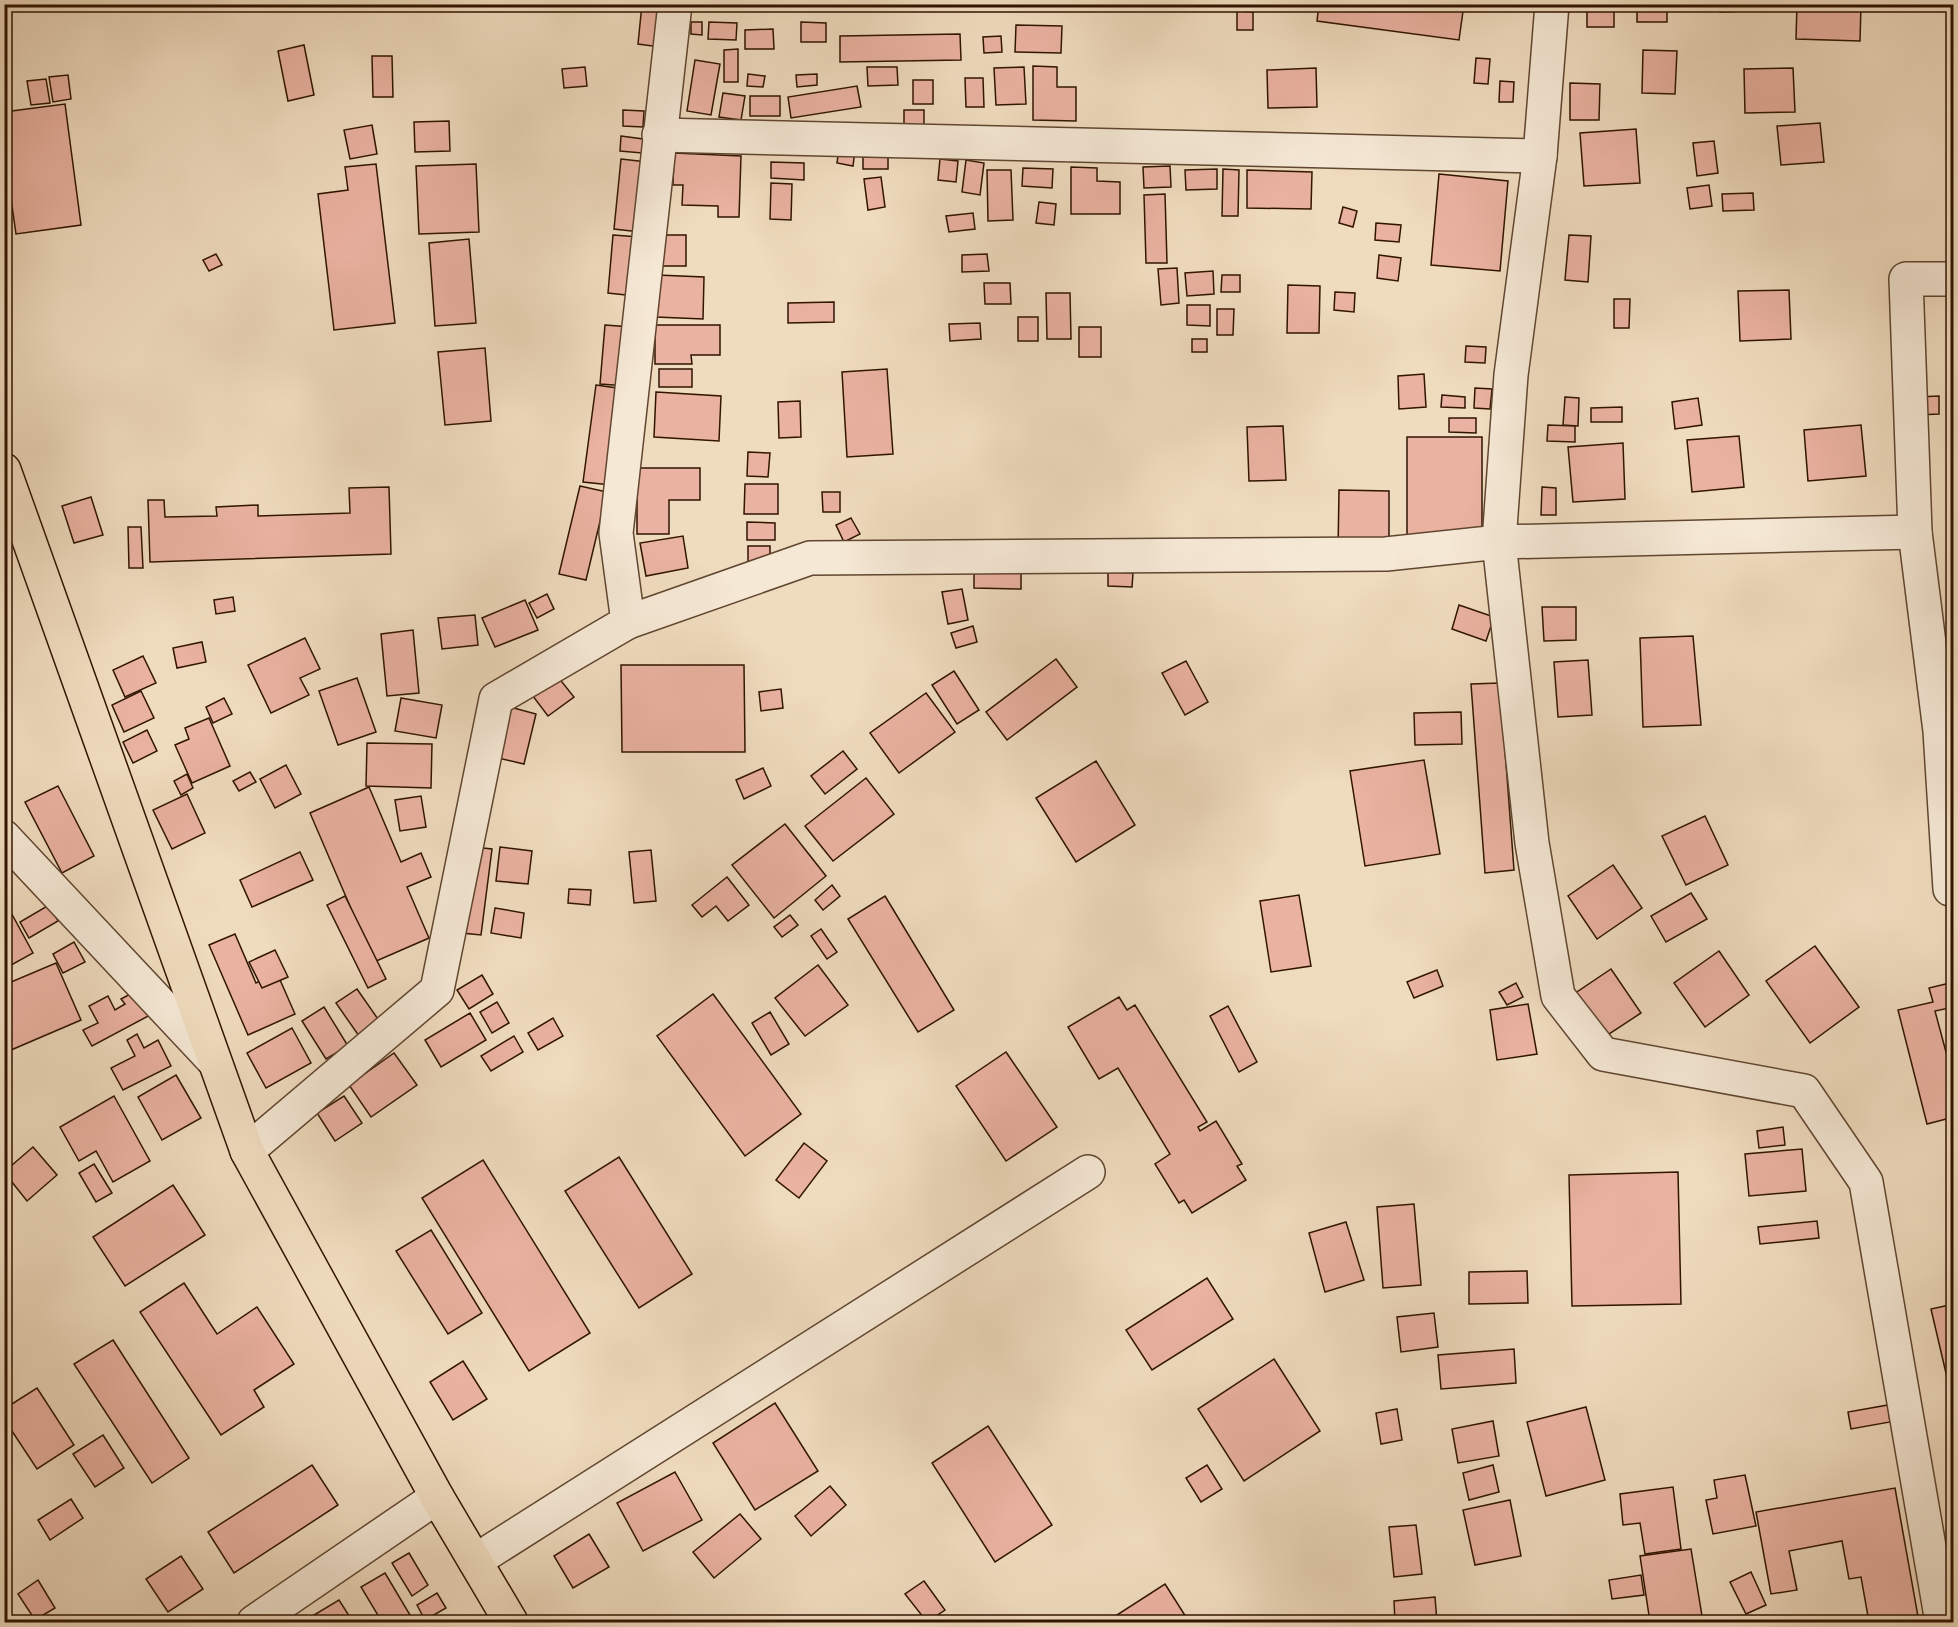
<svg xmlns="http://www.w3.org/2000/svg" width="1958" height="1627" font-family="Cardo,serif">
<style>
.building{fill:#eab2a1;stroke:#311500;stroke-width:1.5}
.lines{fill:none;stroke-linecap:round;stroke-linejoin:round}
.minor-casing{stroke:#604630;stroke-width:36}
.major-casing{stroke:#311500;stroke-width:36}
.minor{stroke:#f5e8d5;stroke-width:33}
.major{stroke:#efdbbe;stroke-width:33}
</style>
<rect width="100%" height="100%" fill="#efdbbe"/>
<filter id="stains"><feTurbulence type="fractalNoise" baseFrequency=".00333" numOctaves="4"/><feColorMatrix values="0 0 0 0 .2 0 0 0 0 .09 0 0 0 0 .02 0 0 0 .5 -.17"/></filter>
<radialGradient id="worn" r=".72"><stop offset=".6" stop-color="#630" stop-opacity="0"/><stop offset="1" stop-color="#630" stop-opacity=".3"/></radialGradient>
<g class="building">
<polygon points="4,4 40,4 4,8"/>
<polygon points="642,4 665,4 660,47 638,44"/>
<rect x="695" y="4" width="43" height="4"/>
<polygon points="1000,4 1029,4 1029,8 1000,7"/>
<polygon points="1319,4 1464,4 1459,40 1317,21"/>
<rect x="1587" y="4" width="27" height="23"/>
<rect x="1637" y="4" width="30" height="18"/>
<polygon points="1719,4 1747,4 1747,11 1720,12"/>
<polygon points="1797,4 1861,5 1860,41 1796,39"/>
<polygon points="1237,11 1253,12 1253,30 1237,30"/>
<polygon points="691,22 702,22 702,35 691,34"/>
<polygon points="709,22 737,23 736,40 708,39"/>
<polygon points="801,22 826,23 826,42 801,42"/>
<polygon points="1016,25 1062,26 1061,53 1015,52"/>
<polygon points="773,29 774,49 745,49 745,30"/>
<polygon points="960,34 961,60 840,62 840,36"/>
<polygon points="1001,36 1002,52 984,53 983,37"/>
<polygon points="304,45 314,95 288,101 278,51"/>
<polygon points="738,49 738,82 724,82 724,50"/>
<polygon points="1643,50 1677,51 1675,94 1642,93"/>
<polygon points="372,56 392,56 393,97 373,97"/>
<polygon points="1476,58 1490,59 1488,84 1474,83"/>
<polygon points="695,60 720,64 711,115 687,111"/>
<polygon points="1033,66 1057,67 1057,87 1076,87 1076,121 1033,120"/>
<polygon points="585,67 587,86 564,88 562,69"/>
<polygon points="867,67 897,67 898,85 868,86"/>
<polygon points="1024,67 1026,104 996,105 994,68"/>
<polygon points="1316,68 1317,107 1268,108 1267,70"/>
<polygon points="1793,68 1795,112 1745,113 1744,69"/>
<polygon points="748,74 765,76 763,87 747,86"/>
<polygon points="817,74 817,85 797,87 796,75"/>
<polygon points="68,75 71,99 53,102 49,77"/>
<polygon points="965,78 983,78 984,107 966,107"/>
<polygon points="46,79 50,103 31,105 27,81"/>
<rect x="913" y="80" width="20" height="24"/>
<polygon points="1500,81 1514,82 1513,102 1499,102"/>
<polygon points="1570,83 1600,84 1599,120 1570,120"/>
<polygon points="857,86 861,107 791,118 788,97"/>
<polygon points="723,93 745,96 741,120 719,117"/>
<rect x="750" y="96" width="30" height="20"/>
<polygon points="65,104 81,225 16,234 4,149 4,112"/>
<polygon points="623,110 644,111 643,127 623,126"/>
<polygon points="904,110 924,110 924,132 904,133"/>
<polygon points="449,121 450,151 415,152 414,122"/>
<polygon points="1820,123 1824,162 1781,165 1777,126"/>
<polygon points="372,125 377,154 350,159 344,130"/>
<polygon points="1636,129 1640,183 1584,186 1580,133"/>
<polygon points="621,136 643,139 642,153 620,151"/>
<polygon points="1714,141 1718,173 1697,176 1693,143"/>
<polygon points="839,148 855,150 853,166 837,163"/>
<polygon points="674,153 741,156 739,217 718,217 718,206 682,205 683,185 673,185"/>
<rect x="863" y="157" width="25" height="12"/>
<polygon points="621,159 647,162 640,232 614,229"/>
<polygon points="940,159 958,161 956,182 938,180"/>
<polygon points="966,160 984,163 980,195 962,192"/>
<polygon points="771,162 804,163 804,180 771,178"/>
<polygon points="376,164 395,323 334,330 318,194 348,190 345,167"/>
<polygon points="476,164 479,232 419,234 416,166"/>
<polygon points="1170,166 1171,187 1144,188 1143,167"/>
<polygon points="1071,167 1097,168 1097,181 1120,182 1120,214 1071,214"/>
<polygon points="1023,168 1053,169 1052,188 1022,186"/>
<polygon points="1217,169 1217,189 1186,190 1185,170"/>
<polygon points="1223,169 1239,170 1238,216 1222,216"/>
<polygon points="987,170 1011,170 1013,220 988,221"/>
<polygon points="1247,170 1312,172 1311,209 1247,208"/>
<polygon points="1439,174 1508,181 1500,271 1431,265"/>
<polygon points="881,177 885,207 868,210 864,179"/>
<polygon points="771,183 792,184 791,220 770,219"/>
<polygon points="1709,185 1712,206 1690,209 1687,188"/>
<polygon points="1753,193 1754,210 1723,211 1722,194"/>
<polygon points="1165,194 1167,263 1146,263 1144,195"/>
<polygon points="1039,202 1056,204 1054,225 1036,223"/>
<polygon points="1343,207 1357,211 1353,227 1339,223"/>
<polygon points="973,213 975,229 949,232 946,216"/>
<polygon points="1376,223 1401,225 1399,242 1375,240"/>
<polygon points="613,235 639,237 635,296 608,293"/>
<rect x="661" y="235" width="25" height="31"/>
<polygon points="1569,235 1591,236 1588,282 1565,280"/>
<polygon points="469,239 476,323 435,326 429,243"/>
<polygon points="216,254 222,265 209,271 203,260"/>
<polygon points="987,254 989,271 962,272 962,255"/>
<polygon points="1379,255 1401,258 1398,281 1377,278"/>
<polygon points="1177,268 1179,303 1161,305 1158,269"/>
<polygon points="1213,271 1214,294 1187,296 1185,273"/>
<polygon points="657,275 704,277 703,319 656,317"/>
<polygon points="1222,275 1240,275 1240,292 1221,292"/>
<polygon points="984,283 1010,283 1011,304 985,304"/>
<polygon points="1288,285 1320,286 1319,333 1287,333"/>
<polygon points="1789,290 1791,339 1740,341 1738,291"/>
<polygon points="1335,292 1355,293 1354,312 1334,310"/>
<polygon points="1046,293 1070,293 1071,339 1047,339"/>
<polygon points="1614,299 1630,299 1629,328 1614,328"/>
<polygon points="834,302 834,322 788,323 788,303"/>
<polygon points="1187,305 1210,305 1210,326 1187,325"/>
<polygon points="1217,309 1234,309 1233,335 1217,335"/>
<rect x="1018" y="317" width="20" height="24"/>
<polygon points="980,323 981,339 950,341 949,324"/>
<polygon points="605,325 631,327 627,386 600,384"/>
<polygon points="655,325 720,325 720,355 691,355 692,364 655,364"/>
<rect x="1079" y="327" width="22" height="30"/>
<rect x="1192" y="339" width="15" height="13"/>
<polygon points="1466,346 1486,347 1485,363 1465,362"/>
<polygon points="485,348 491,421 445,425 438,352"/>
<rect x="659" y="369" width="33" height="18"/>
<polygon points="887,369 893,454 847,457 842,372"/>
<polygon points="1424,374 1426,407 1399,409 1398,376"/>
<polygon points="596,385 624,389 611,485 583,482"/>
<polygon points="1475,388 1492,389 1490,409 1474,408"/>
<polygon points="656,392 721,396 719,441 654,437"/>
<polygon points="1442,395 1465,397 1465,408 1441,407"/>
<polygon points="1939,396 1939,414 1917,415 1917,397"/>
<polygon points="1565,397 1579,398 1578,426 1563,425"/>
<polygon points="1698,398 1702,425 1675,429 1672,402"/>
<polygon points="800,401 801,437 779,438 778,402"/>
<polygon points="1622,407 1622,422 1591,422 1591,408"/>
<polygon points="1449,418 1476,418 1476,433 1449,432"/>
<polygon points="1548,425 1575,426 1575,442 1547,441"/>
<polygon points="1861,425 1866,476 1808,481 1804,430"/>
<polygon points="1283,426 1286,480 1249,481 1247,427"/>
<polygon points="1739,436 1744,487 1692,492 1687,440"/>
<polygon points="1407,437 1482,437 1482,554 1407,553"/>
<polygon points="1623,443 1625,499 1573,502 1568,447"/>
<polygon points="748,452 770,453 768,477 747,476"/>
<polygon points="637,468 700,468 700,500 669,500 669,534 637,534"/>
<polygon points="745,484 778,484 778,514 744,514"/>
<polygon points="580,486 607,492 586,580 559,574"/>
<polygon points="389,487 391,554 150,562 148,500 164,500 165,517 217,516 216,507 258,505 258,516 350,513 349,488"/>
<polygon points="1542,487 1556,488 1556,515 1541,515"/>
<polygon points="1339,490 1389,491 1389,551 1338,551"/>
<polygon points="822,492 840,492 840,512 823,512"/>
<polygon points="91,497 103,535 74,543 62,506"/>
<polygon points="851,518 860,534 844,542 836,525"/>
<polygon points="747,522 775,523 775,540 747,540"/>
<polygon points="128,527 141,527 143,568 129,568"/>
<polygon points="683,536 688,568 646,576 640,543"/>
<polygon points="748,546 770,546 770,568 748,569"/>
<polygon points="1108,572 1133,573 1132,587 1108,586"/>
<polygon points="974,573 1021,573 1021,589 974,588"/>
<polygon points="962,589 968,620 948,624 942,592"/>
<polygon points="547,594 554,609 537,618 529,603"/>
<polygon points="233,597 235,611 216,614 214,600"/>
<polygon points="525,600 538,630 495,647 482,618"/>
<polygon points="1459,605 1494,617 1486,641 1452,629"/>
<polygon points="1542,607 1576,607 1576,640 1544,641"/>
<polygon points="475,615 478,645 442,649 438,618"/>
<polygon points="973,626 977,642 956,648 951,633"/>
<polygon points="413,630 419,693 387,696 381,634"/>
<polygon points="1693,636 1701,725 1643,727 1640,638"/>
<polygon points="305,638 320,669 300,678 309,695 271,713 248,665"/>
<polygon points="202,642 206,662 177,668 173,648"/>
<polygon points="143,656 156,683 125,697 113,670"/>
<polygon points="1056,659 1077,687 1007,740 986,712"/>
<polygon points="1588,660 1592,715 1558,717 1554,662"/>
<polygon points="1186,661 1208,702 1185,715 1162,673"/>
<polygon points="621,665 744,665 745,752 622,752"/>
<polygon points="954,671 979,710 957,724 932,685"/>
<polygon points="554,672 574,697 548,716 529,691"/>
<polygon points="357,678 376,732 338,745 319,691"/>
<polygon points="1500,683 1514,870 1485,873 1471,684"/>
<polygon points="781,689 783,708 761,711 759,692"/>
<polygon points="141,691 154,718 124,732 112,705"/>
<polygon points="926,693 955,732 899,773 870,733"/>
<polygon points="224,698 232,714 213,723 206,707"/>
<polygon points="401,698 442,705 436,738 395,731"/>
<polygon points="510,707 536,714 524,764 498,758"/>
<polygon points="1461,712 1462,744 1415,745 1414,713"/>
<polygon points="209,718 230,766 192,783 175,745 189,739 185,728"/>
<polygon points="147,730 157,751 133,763 123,742"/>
<polygon points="367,743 432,744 431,788 366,786"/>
<polygon points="843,751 857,769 825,794 811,776"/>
<polygon points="1424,760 1440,854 1365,866 1350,771"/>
<polygon points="1096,761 1135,825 1076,862 1036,798"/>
<polygon points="286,765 301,794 275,808 260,779"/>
<polygon points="763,768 771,786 744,799 736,780"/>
<polygon points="250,772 256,782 239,791 233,781"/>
<polygon points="187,774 193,788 181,795 174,781"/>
<polygon points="866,778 894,814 833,861 805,826"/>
<polygon points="58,786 94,856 62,873 25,802"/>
<polygon points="369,787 401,862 421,853 431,877 407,887 429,938 374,962 310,813"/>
<polygon points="187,794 205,833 172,849 153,810"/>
<polygon points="421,796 426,827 400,831 395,800"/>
<polygon points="1705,816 1728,865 1686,885 1662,836"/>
<polygon points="785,824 826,876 774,918 732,865"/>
<polygon points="473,847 492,849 481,935 462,933"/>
<polygon points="500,847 532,851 528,884 496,881"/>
<polygon points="651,850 656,901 634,903 629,852"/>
<polygon points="300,852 313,880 252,907 240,880"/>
<polygon points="1613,865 1642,908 1597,939 1568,896"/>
<polygon points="727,877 749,905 728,921 716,906 702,917 692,905"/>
<polygon points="832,885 840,896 823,910 815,900"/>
<polygon points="569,889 591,890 590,905 568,903"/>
<polygon points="1691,893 1707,919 1666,942 1651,916"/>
<polygon points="1299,895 1311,966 1271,972 1260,901"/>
<polygon points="345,896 386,979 368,988 327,905"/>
<polygon points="885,896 954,1010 918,1032 848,919"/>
<polygon points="49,905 58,921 29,938 20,922"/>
<polygon points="8,907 33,953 4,969 4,909"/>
<polygon points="495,908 524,913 521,938 491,933"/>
<polygon points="790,915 798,925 782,937 774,927"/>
<polygon points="821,929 837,952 827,959 811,936"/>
<polygon points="235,934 256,983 277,973 295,1014 248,1035 209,945"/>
<polygon points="74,942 85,962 63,973 53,954"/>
<polygon points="1815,946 1859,1007 1810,1043 1766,981"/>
<polygon points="275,950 288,977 262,988 249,962"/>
<polygon points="1719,951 1749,995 1705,1027 1674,983"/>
<polygon points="56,963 81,1020 4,1053 4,985"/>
<polygon points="818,965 848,1005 805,1036 775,998"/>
<polygon points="1611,969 1641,1013 1600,1040 1571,996"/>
<polygon points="1437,970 1443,986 1414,998 1407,982"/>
<polygon points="482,975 493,994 469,1009 457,990"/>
<polygon points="1954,982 1954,1007 1935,1011 1946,1052 1954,1050 1954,1117 1927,1124 1898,1010 1933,1002 1929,988"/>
<polygon points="1516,983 1523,997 1507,1005 1499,992"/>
<polygon points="357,989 380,1022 359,1036 336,1003"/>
<polygon points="134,992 152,1014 92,1046 83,1030 98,1023 89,1006 108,996 115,1010 125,1004 121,999"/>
<polygon points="713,994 801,1114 745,1156 657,1036"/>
<polygon points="1119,997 1127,1010 1135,1005 1207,1122 1198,1127 1200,1131 1216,1121 1242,1164 1237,1166 1246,1180 1192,1213 1184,1200 1179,1203 1155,1164 1170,1154 1118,1068 1099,1079 1068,1027"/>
<polygon points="497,1002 509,1023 492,1033 480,1012"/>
<polygon points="1528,1004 1537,1054 1497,1060 1490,1010"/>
<polygon points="1228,1006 1257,1062 1239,1072 1210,1016"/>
<polygon points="324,1007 348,1046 326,1059 302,1021"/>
<polygon points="770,1012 789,1044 771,1055 752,1023"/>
<polygon points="470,1013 486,1040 441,1067 425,1040"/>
<polygon points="553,1018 563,1036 538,1050 528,1033"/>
<polygon points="292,1028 311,1063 266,1088 247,1053"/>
<polygon points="137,1034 144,1048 158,1040 171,1066 123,1090 111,1068 135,1056 127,1040"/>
<polygon points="514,1036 523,1052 491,1071 481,1056"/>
<polygon points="1006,1052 1057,1127 1006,1161 956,1086"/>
<polygon points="394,1053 417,1085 371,1117 349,1085"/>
<polygon points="176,1075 201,1118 162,1140 138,1097"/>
<polygon points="114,1096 150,1161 113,1182 96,1151 79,1161 60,1127"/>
<polygon points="344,1096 362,1123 335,1141 317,1113"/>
<polygon points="1783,1127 1785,1145 1759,1148 1757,1131"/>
<polygon points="804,1143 827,1161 799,1198 776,1180"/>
<polygon points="33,1147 57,1175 27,1201 4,1172"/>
<polygon points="1802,1149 1806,1191 1749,1196 1745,1154"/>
<polygon points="619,1157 692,1274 639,1308 565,1191"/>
<polygon points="483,1160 590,1333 529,1371 422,1198"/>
<polygon points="94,1164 112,1193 96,1202 79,1173"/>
<polygon points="1678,1172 1681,1304 1572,1306 1569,1175"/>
<polygon points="173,1185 205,1235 125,1286 93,1237"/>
<polygon points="1414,1204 1421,1285 1383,1288 1377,1207"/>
<polygon points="1817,1221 1819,1238 1760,1244 1758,1227"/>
<polygon points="1346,1222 1364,1280 1325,1292 1309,1233"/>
<polygon points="431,1230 482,1313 448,1334 396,1251"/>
<polygon points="1527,1271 1528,1303 1469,1304 1469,1272"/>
<polygon points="1207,1278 1233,1319 1152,1370 1126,1330"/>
<polygon points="184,1283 217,1334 257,1307 294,1364 254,1390 264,1407 221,1435 140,1312"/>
<polygon points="1954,1304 1954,1385 1949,1386 1931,1309"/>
<polygon points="1434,1313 1438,1347 1401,1352 1397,1317"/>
<polygon points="113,1340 189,1458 152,1483 74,1364"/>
<polygon points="1514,1349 1516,1383 1441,1389 1438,1355"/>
<polygon points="1274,1359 1320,1431 1244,1481 1198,1409"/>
<polygon points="463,1361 487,1399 453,1420 430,1382"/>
<polygon points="37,1388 74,1445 37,1469 4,1419 4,1409"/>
<polygon points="775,1403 818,1471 755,1510 713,1443"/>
<polygon points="1888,1405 1890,1422 1851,1429 1848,1412"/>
<polygon points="1586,1407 1605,1480 1546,1496 1527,1422"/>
<polygon points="1397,1409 1402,1440 1381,1444 1376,1413"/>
<polygon points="1493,1421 1499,1456 1458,1463 1452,1429"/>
<polygon points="988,1426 1052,1525 995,1562 932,1463"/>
<polygon points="103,1435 124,1468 95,1487 73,1454"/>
<polygon points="312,1465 338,1505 234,1573 208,1532"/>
<polygon points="1207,1465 1222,1489 1201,1502 1186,1478"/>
<polygon points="1493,1465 1499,1492 1469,1500 1463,1473"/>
<polygon points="675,1472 702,1520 643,1551 617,1503"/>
<polygon points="1745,1475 1756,1526 1713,1534 1706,1500 1717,1498 1714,1480"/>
<polygon points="830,1486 846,1505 811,1536 795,1516"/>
<polygon points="1673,1487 1681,1549 1645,1554 1640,1523 1623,1525 1620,1494"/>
<polygon points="1895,1488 1919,1622 1869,1622 1861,1577 1849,1579 1842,1541 1789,1551 1797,1590 1771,1594 1756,1512"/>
<polygon points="71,1499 83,1518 50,1540 38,1520"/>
<polygon points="1510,1500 1521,1556 1475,1565 1463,1510"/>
<polygon points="740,1514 761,1539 714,1578 693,1552"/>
<polygon points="1416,1525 1422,1574 1394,1577 1389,1527"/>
<polygon points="589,1534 609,1567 573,1588 554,1556"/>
<polygon points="1691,1549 1703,1622 1650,1622 1640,1556"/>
<polygon points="409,1553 428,1585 412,1596 392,1563"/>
<polygon points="181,1556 203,1589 168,1612 146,1579"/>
<polygon points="1751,1572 1766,1605 1746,1614 1730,1582"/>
<polygon points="385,1573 410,1615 397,1622 382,1622 361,1587"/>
<polygon points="1641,1575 1644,1595 1612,1599 1609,1580"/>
<polygon points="38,1580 55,1608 35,1620 18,1594"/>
<polygon points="924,1581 945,1610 927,1622 905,1594"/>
<polygon points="1165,1584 1186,1617 1176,1622 1106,1622"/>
<polygon points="437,1593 446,1608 425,1620 417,1605"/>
<polygon points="1435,1597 1437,1622 1395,1622 1394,1601"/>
<polygon points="339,1600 353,1622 312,1622 309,1618"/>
<polygon points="1726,1618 1727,1622 1704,1622"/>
</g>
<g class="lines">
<defs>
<g id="minor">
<polyline points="659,135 1540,156"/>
<polyline points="1915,532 1940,731 1950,889 1954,888"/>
<polyline points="628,622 810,558 1386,554 1499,542 1511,375 1540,156 1552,4"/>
<polyline points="4,837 213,1060"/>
<polyline points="247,1151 437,990 496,699 628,622 616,533 675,4"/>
<polyline points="475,1561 1088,1172"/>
<polyline points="254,1622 437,1497"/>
<polyline points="1942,1622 1866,1182 1804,1091 1603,1054 1558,996 1532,843 1499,542 1915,532 1906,279 1954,279"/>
</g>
<polyline id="major" points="4,470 247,1151 437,1497 511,1622"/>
</defs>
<use href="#minor" class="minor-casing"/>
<use href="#major" class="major-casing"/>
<use href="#minor" class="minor"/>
<use href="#major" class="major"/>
</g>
<rect width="1958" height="1627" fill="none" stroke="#efdbbe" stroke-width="24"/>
<rect x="6" y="6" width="1946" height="1615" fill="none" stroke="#311500" stroke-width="3"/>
<rect x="12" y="12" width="1934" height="1603" fill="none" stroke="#311500" stroke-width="1.5"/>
<rect width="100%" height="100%" filter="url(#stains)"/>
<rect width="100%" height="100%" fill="url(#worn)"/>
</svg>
